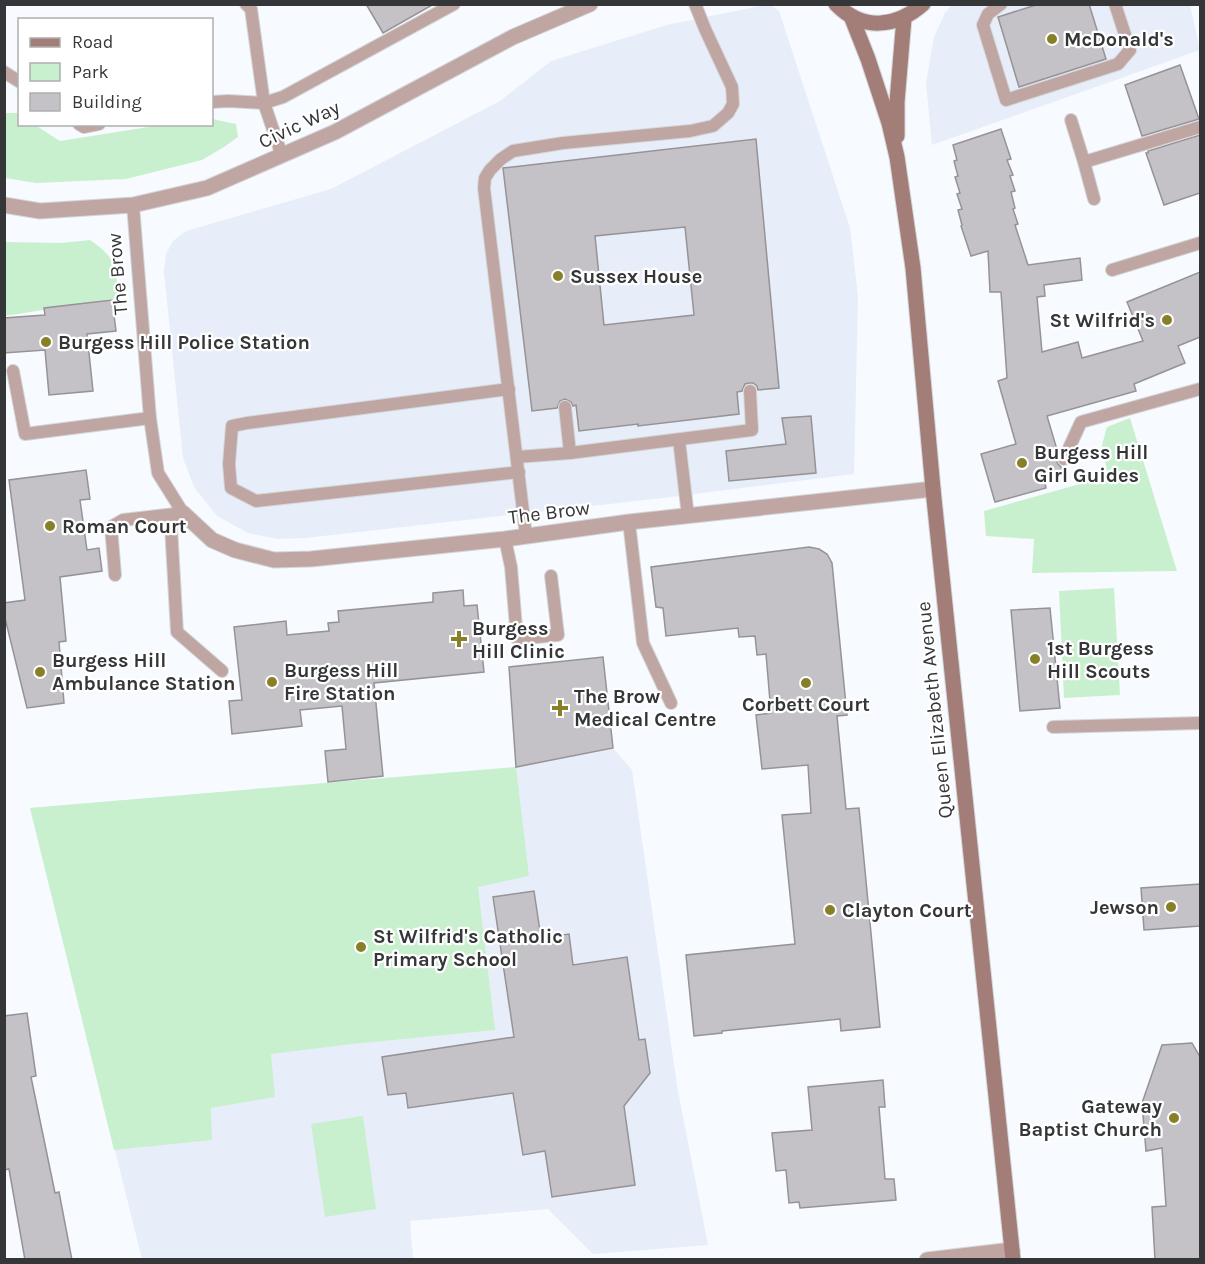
<svg xmlns="http://www.w3.org/2000/svg" width="1205" height="1264" font-family="Karla,sans-serif">
<style>
.built{fill:#e7eef9}
.green{fill:#c9f0ce}
.building{fill:#c4c2c6;stroke:#959397;stroke-width:1.5;fill-rule:evenodd}
.lines{fill:none;stroke-linecap:round;stroke-linejoin:round}
.service-casing{stroke:#d4d7da;stroke-width:14}
.minor-casing{stroke:#d4d7da;stroke-width:17}
.tertiary-casing{stroke:#d4d7da;stroke-width:17}
.secondary-casing{stroke:#d4d7da;stroke-width:17}
.service{stroke:#c0a6a2;stroke-width:12}
.minor{stroke:#c0a6a2;stroke-width:15}
.tertiary{stroke:#c0a6a2;stroke-width:15}
.secondary{stroke:#a37e78;stroke-width:15}
.poi-dot{fill:#888028;stroke:#fff;stroke-width:2}
.labels{text-anchor:middle;stroke-width:4.5;stroke-linejoin:round;paint-order:stroke}
.poi-label{font-size:20px;font-weight:bold;fill:#353638;stroke:#fff;text-anchor:start}
.street-label{font-size:20px;fill:#353638;stroke:#fff}
</style>
<rect width="100%" height="100%" fill="#f7fafe"/>
<g class="built">
<polygon points="765,5 770,5 779,11 850,228 858,296 854,474 663,498 305,538 277,539 248,533 217,516 194,487 183,458 164,272 166,254 173,241 186,231 331,189 500,101 551,61 667,25"/>
<polygon points="952,5 1190,5 1200,50 932,145 926,83 934,37 945,13"/>
<polygon points="613,748 632,770 677,1086 708,1245 593,1254 548,1209 410,1221 413,1259 142,1259 30,808 516,767"/>
</g>
<g class="green">
<polygon points="4,113 17,113 19,115 20,124 35,125 60,141 161,125 212,124 212,119 236,124 238,137 224,147 202,160 126,179 36,183 5,178"/>
<path d="M90,240C118,260 116,265 118,298L5,316V242L61,243Z"/>
<polygon points="1130,418 1177,571 1032,573 1034,539 986,536 984,511 1108,476 1102,445 1107,427"/>
<polygon points="1114,588 1120,695 1064,698 1059,591"/>
<polygon points="516,767 529,876 478,887 495,1030 352,1044 271,1054 275,1097 211,1108 212,1140 114,1150 30,808"/>
<polygon points="363,1116 376,1209 325,1217 311,1124"/>
</g>
<g class="building">
<polygon points="366,4 434,4 383,33"/>
<polygon points="1039,4 1089,4 1106,59 1019,87 998,17"/>
<polygon points="1180,65 1199,119 1142,136 1125,85"/>
<polygon points="1001,129 1011,159 1007,160 1013,175 1010,176 1015,191 1011,192 1015,208 1013,209 1018,224 1015,225 1028,265 1080,258 1082,280 1044,285 1045,296 1037,297 1042,352 1078,342 1082,358 1143,341 1127,302 1200,272 1200,337 1178,346 1185,363 1134,384 1136,391 1047,416 1058,453 1056,460 1058,464 1061,467 1063,472 1044,477 1046,488 995,502 981,454 1016,444 998,381 1007,378 1001,292 990,292 988,251 971,256 961,226 962,225 958,210 962,209 957,194 960,193 955,177 958,176 954,161 957,160 953,145"/>
<polygon points="1200,135 1200,193 1164,205 1146,153 1148,153 1148,151"/>
<path d="M756,139L779,388L758,390L757,386L753,383H749L745,384L742,391L737,392L739,414L638,426V424L579,431L576,405L573,406L571,402L565,399L560,401L557,408L532,411L503,168ZM685,227L694,315L604,325L595,236Z"/>
<polygon points="112,300 116,331 87,334 93,391 49,395 45,350 4,353 4,318 45,315 44,308"/>
<polygon points="811,416 816,473 729,481 726,451 786,444 782,418"/>
<polygon points="86,470 90,499 80,500 87,550 99,548 102,571 60,577 66,641 59,642 64,703 27,708 4,614 4,603 25,600 9,480"/>
<polygon points="809,547 819,549 827,554 832,563 847,715 837,716 846,809 859,808 880,1027 841,1031 840,1019 722,1031 722,1033 694,1036 686,955 795,944 782,815 811,813 808,765 762,769 756,715 771,713 766,654 757,655 755,636 739,637 738,628 666,636 663,608 656,607 651,567"/>
<polygon points="463,590 464,606 477,605 484,672 374,683 383,776 328,782 325,751 346,749 342,706 300,710 302,726 232,734 229,701 242,700 234,627 286,621 287,635 329,631 328,623 339,622 338,611 433,602 433,593"/>
<polygon points="1050,608 1060,708 1020,711 1011,610"/>
<polygon points="603,657 613,748 516,767 509,667"/>
<polygon points="1200,884 1200,926 1144,930 1141,888"/>
<polygon points="534,891 541,938 569,934 573,965 627,957 639,1040 645,1039 650,1073 624,1106 635,1185 552,1197 545,1151 523,1155 513,1093 408,1108 406,1093 388,1095 382,1057 514,1037 493,897"/>
<polygon points="27,1013 36,1076 31,1077 55,1193 59,1192 72,1260 25,1260 9,1169 4,1170 4,1016"/>
<polygon points="1192,1043 1200,1057 1200,1260 1155,1260 1152,1207 1166,1206 1162,1148 1146,1151 1142,1103 1162,1045"/>
<polygon points="883,1080 885,1107 879,1107 885,1179 894,1179 896,1200 800,1208 799,1202 789,1203 786,1170 776,1171 772,1133 812,1130 808,1087"/>
</g>
<g class="lines">
<defs>
<g id="service">
<polyline points="246,4 251,9 264,103 282,156"/>
<polyline points="1001,4 988,14 983,25 1006,100 1118,64 1130,50 1115,4"/>
<polyline points="4,72 20,82"/>
<polyline points="212,102 228,101 264,103 283,97 454,4"/>
<polyline points="1071,120 1084,162"/>
<polyline points="79,124 84,127 99,124"/>
<polyline points="1094,199 1084,162 1200,127"/>
<polyline points="133,205 150,418 158,473 183,513 171,526 177,632 222,671"/>
<polyline points="1112,270 1200,243"/>
<polyline points="13,371 25,434 150,418"/>
<polyline points="509,389 247,423 232,426 229,464 231,488 256,501 519,472"/>
<polyline points="565,407 570,453"/>
<polyline points="679,440 688,516"/>
<polyline points="517,457 570,453 752,430 750,391"/>
<polyline points="1064,459 1081,422 1200,389"/>
<polyline points="629,522 643,643 671,703"/>
<polyline points="526,536 484,188 485,178 490,170 501,159 513,151 563,143 690,131 713,126 728,113 733,104 732,87 705,29 695,4"/>
<polyline points="505,539 511,567 517,639 558,635 551,576"/>
<polyline points="115,575 111,527 123,520 183,513"/>
<polyline points="1053,727 1200,723"/>
</g>
<g id="minor">
<polyline points="183,513 212,540 235,550 274,560 311,559 505,539 629,522 933,489"/>
<polyline points="927,1260 1012,1250"/>
</g>
<polyline id="tertiary" points="4,205 40,211 133,205 207,188 335,132 513,37 590,4"/>
<g id="secondary">
<path d="M836,4C862,31 896,28 923,4"/>
<polyline points="851,16 868,59 889,123 897,157 913,268 933,489 1013,1260"/>
<polyline points="897,136 897,102 904,18"/>
</g>
</defs>
<use href="#service" class="service-casing"/>
<use href="#minor" class="minor-casing"/>
<use href="#tertiary" class="tertiary-casing"/>
<use href="#secondary" class="secondary-casing"/>
<use href="#service" class="service"/>
<use href="#minor" class="minor"/>
<use href="#tertiary" class="tertiary"/>
<use href="#secondary" class="secondary"/>
</g>
<g class="poi-dot">
<circle cx="1052" cy="39" r="6"/>
<circle cx="558" cy="276" r="6"/>
<circle cx="1167" cy="320" r="6"/>
<circle cx="46" cy="342" r="6"/>
<circle cx="1022" cy="463" r="6"/>
<circle cx="50" cy="526" r="6"/>
<path d="M456 630h6v6h6v6h-6v6h-6v-6h-6v-6h6z"/>
<circle cx="1035" cy="659" r="6"/>
<circle cx="40" cy="672" r="6"/>
<circle cx="272" cy="682" r="6"/>
<circle cx="806" cy="683" r="6"/>
<path d="M557 699h6v6h6v6h-6v6h-6v-6h-6v-6h6z"/>
<circle cx="1171" cy="907" r="6"/>
<circle cx="830" cy="910" r="6"/>
<circle cx="361" cy="947" r="6"/>
<circle cx="1174" cy="1118" r="6"/>
</g>
<g class="labels">
<g class="poi-label">
<text x="1064" y="46">McDonald's</text>
<text x="570" y="283">Sussex House</text>
<text x="1155" y="327" text-anchor="end">St Wilfrid's</text>
<text x="58" y="349">Burgess Hill Police Station</text>
<text x="1034" y="459">Burgess Hill<tspan x="1034" dy="23">Girl Guides</tspan></text>
<text x="62" y="533">Roman Court</text>
<text x="472" y="635">Burgess<tspan x="472" dy="23">Hill Clinic</tspan></text>
<text x="1047" y="655">1st Burgess<tspan x="1047" dy="23">Hill Scouts</tspan></text>
<text x="52" y="667">Burgess Hill<tspan x="52" dy="23">Ambulance Station</tspan></text>
<text x="284" y="677">Burgess Hill<tspan x="284" dy="23">Fire Station</tspan></text>
<text x="574" y="703">The Brow<tspan x="574" dy="23">Medical Centre</tspan></text>
<text x="806" y="711" text-anchor="middle">Corbett Court</text>
<text x="1159" y="914" text-anchor="end">Jewson</text>
<text x="842" y="917">Clayton Court</text>
<text x="373" y="943">St Wilfrid's Catholic<tspan x="373" dy="23">Primary School</tspan></text>
<text x="1162" y="1113" text-anchor="end">Gateway<tspan x="1162" dy="23">Baptist Church</tspan></text>
</g>
<g class="street-label">
<text transform="translate(299 124) rotate(-25)" y="7">Civic Way</text>
<text transform="translate(117 274) rotate(-95)" y="7">The Brow</text>
<text transform="translate(549 512) rotate(-7)" y="7">The Brow</text>
<text transform="translate(934 710) rotate(-96)" y="7">Queen Elizabeth Avenue</text>
</g>
</g>
<rect width="1205" height="1264" fill="none" stroke="#353638" stroke-width="12"/>
<rect x="18" y="18" width="195" height="108" fill="#ffffff" stroke="#aeafaf" stroke-width="1.5"/>
<rect x="30" y="38" width="30" height="9" fill="#a37e78" stroke="#aeafaf" stroke-width="1.5"/>
<text x="72" y="48" font-size="18" fill="#353638">Road</text>
<rect x="30" y="63" width="30" height="18" fill="#c9f0ce" stroke="#aeafaf" stroke-width="1.5"/>
<text x="72" y="78" font-size="18" fill="#353638">Park</text>
<rect x="30" y="93" width="30" height="18" fill="#c4c2c6" stroke="#aeafaf" stroke-width="1.5"/>
<text x="72" y="108" font-size="18" fill="#353638">Building</text>
</svg>
